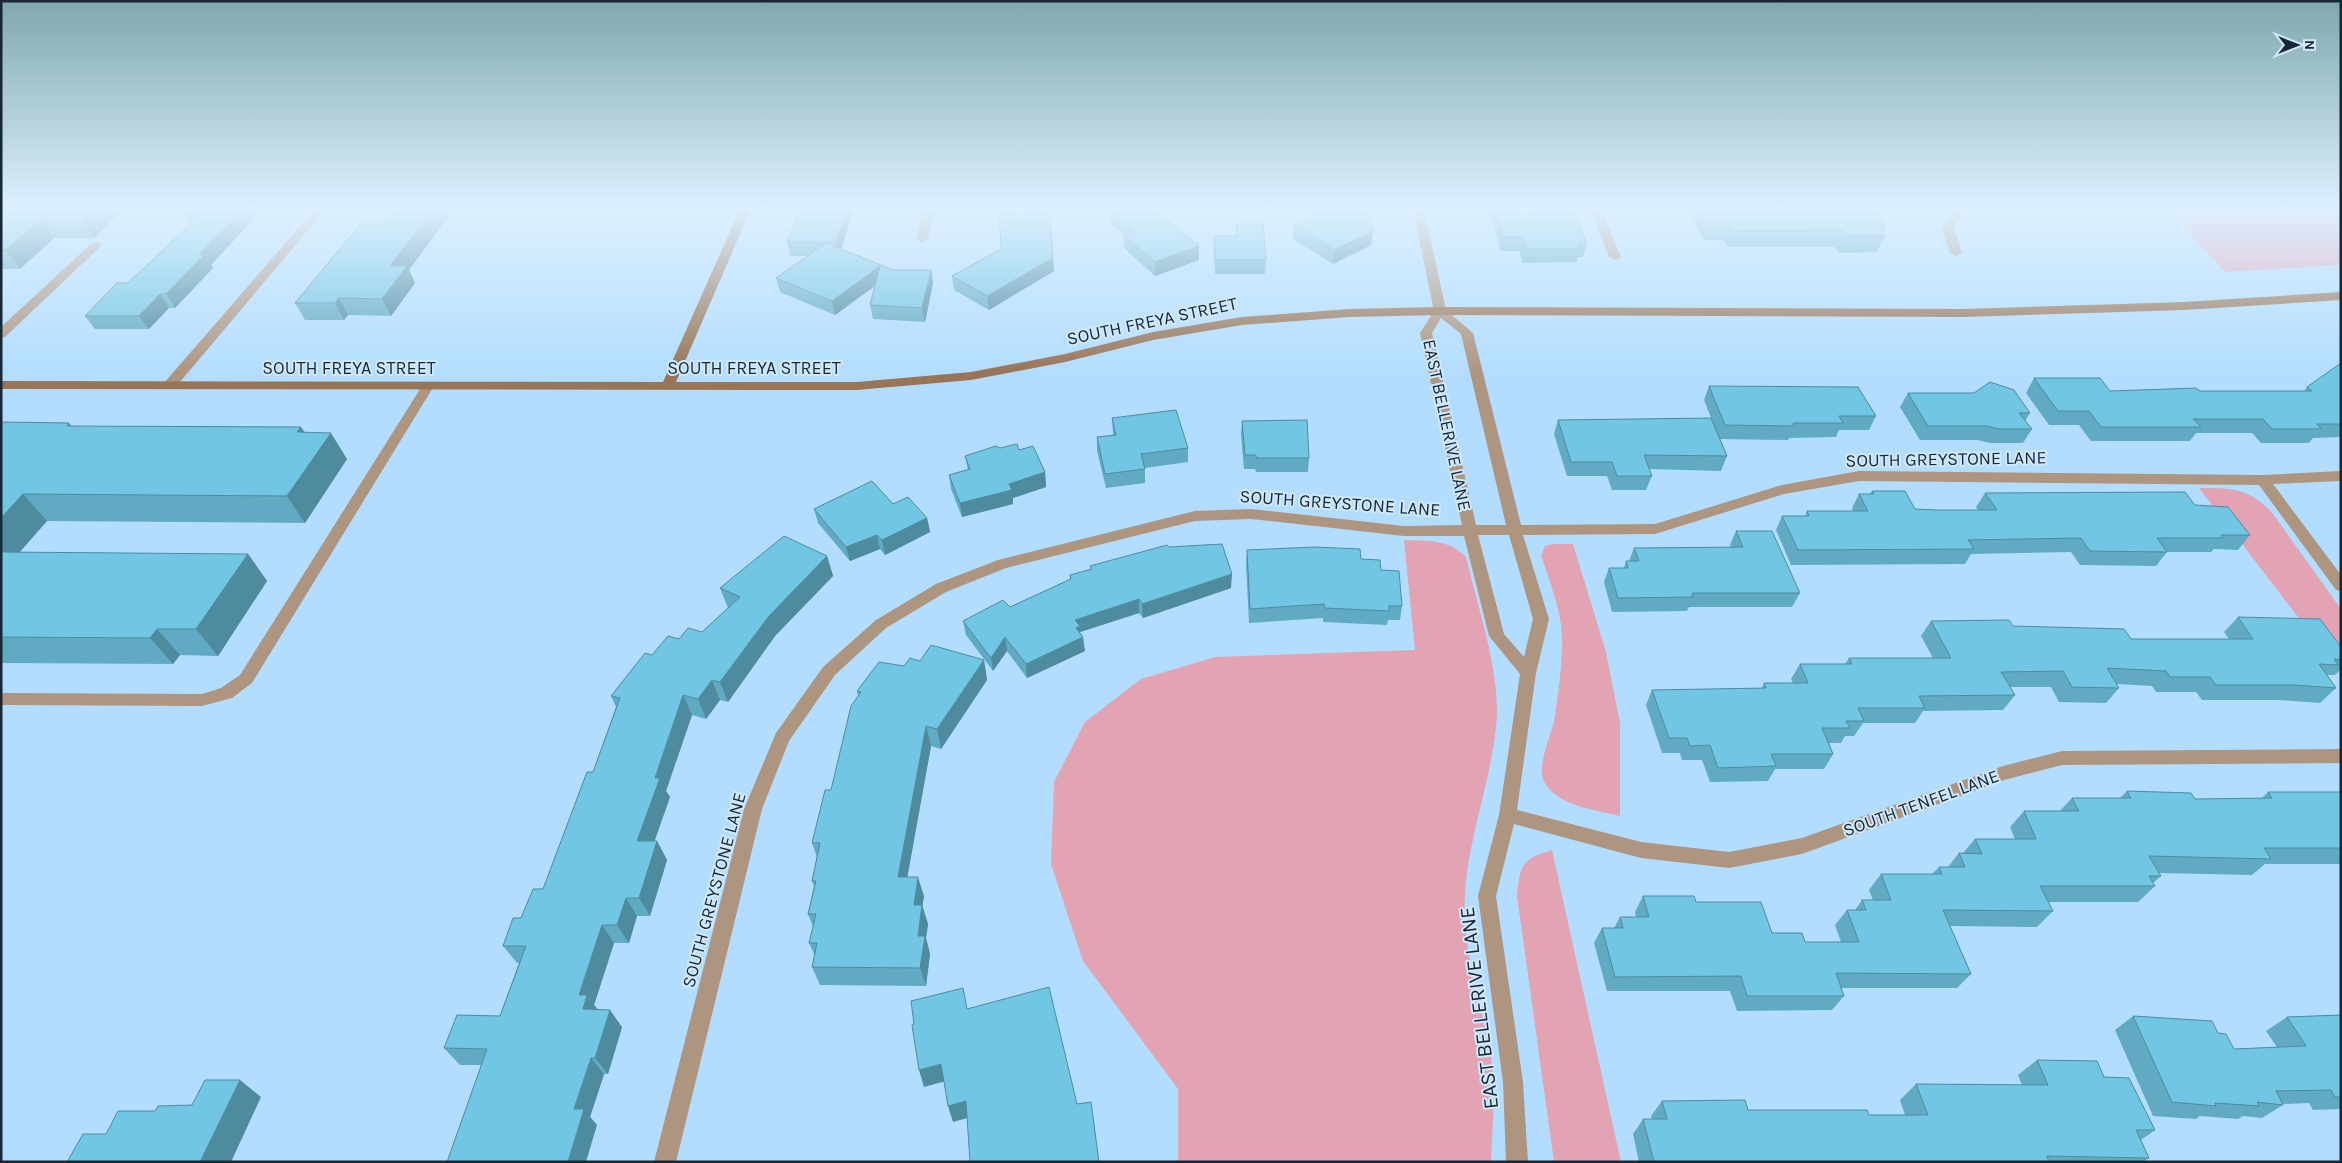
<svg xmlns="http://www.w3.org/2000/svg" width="2342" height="1163" font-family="Karla,sans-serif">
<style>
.green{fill:#e2a4b3}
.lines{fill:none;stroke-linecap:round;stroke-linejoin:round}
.lane{fill:#ae9580;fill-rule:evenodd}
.street{fill:#ae9580;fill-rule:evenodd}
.secondary{fill:#987556;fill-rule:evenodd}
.wall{fill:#61aac3}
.shaded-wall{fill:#4f8b9f}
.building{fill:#71c6e3;stroke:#4f8b9f}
.labels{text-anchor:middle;stroke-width:4;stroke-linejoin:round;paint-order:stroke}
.street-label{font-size:18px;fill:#172734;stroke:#cfe8fc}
.near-street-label{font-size:21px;fill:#172734;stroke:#cfe8fc}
</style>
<rect width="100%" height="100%" fill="#b3ddff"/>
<g class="green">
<polygon points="2341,209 2341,265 2225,272 2168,210"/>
<path d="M2199,488C2232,488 2250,488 2273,514L2341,609V673Z"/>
<path d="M1404,540C1427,541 1449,539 1466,557C1478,609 1502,675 1496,728C1489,793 1461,855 1465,922C1468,973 1488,1023 1493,1075C1495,1103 1492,1133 1491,1162H1178V1089L1083,961L1051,864L1054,782L1085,722L1141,679L1215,657L1415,650Z"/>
<path d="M1554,544H1573L1606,652L1620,723V816C1596,810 1558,806 1545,783C1535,767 1552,735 1555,716C1559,686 1564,656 1561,625C1558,602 1548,577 1541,555L1545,546Z"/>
<path d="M1552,850L1621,1162H1554L1517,896C1520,866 1521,859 1552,850Z"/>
</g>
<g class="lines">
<g class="lane">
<polygon points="2329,209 2341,209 2341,218"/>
<polygon points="96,242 102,245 100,247 5,337 1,338 1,327 92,243"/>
<polygon points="428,382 434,386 252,683 232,698 202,706 1,705 1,693 202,694 221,688 240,675 422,386"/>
</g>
<g class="street">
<polygon points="315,209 326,209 174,389 164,389 163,386 164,383"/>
<polygon points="924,209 935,209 928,239 922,242 916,239"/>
<path d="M1413,209H1424L1446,310L1473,333L1521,525L1655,524L1782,485L1859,471L2263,475L2341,471V481L2273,484L2341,575V591L2336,590L2259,485L1859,481L1784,494L1655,534L1523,535L1549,619L1536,673L1517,810L1641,842L1729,852L1802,838L2003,766L2062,751L2341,749V763L2062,765L2004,780L1802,854L1729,868L1641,858L1514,824L1496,896L1523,1082L1528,1162H1506L1503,1082L1478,896L1499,815L1520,674L1489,636L1464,536H1404L1251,519L1195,521L1006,568L946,592L886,628L835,675L789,741L762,809L676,1162H654L744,809L776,733L823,667L876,620L936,584L998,560L1195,511L1251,509L1404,526L1462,525L1420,333L1434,311ZM1441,318L1461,334L1506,525H1476L1432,333ZM1478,535H1509L1533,619L1524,657L1504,634Z"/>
<polygon points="1590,209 1601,209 1621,257 1619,259 1615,260 1609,257"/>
<polygon points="1955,209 1965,209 1954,228 1962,253 1956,256 1950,253 1942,228"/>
</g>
<polygon class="secondary" points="740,209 751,209 676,382 857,382 971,372 1065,354 1153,332 1242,317 1349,309 1440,307 1963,309 2184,302 2341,292 2341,300 2184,310 1963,317 1440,315 1349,317 1242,325 1153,340 1065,362 971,380 857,390 1,389 1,381 663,382"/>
</g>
<g class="wall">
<polygon points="1,209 124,209 94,238 54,238 20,269 1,269"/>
<polygon points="190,209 254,209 257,215 211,265 213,268 175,308 169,308 149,329 95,329 85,316 128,283 190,224 184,215"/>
<polygon points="810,209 854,209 841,249 893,270 931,270 933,283 925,322 873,319 870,305 875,286 835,315 780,292 776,278 808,256 790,256 787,242"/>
<polygon points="994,209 1049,209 1054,271 989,310 954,290 952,276 1001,249 999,213 994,213"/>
<polygon points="1110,209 1165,209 1165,218 1199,246 1199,260 1155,276 1124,248 1124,235 1113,225 1110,220"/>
<polygon points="1310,209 1369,209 1373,231 1371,245 1333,264 1293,239 1294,225 1311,217"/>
<polygon points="1489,209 1573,209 1587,244 1583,257 1578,257 1576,262 1523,263 1519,251 1501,251"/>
<polygon points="1689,209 1875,209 1886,226 1883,233 1885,236 1877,252 1839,253 1835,247 1734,247 1727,246 1723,240 1704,240"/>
<polygon points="1236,224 1266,260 1265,274 1215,274 1214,249 1214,236 1236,236"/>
<polygon points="409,270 415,283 391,316 348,315 344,320 305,320 295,303"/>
<polygon points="2341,363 2341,437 2313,438 2309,443 2261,443 2252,433 2196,433 2190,441 2091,441 2079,425 2049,425 2026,393 2034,378 2110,391 2304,391 2307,387"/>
<polygon points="1709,386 1876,416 1869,430 1839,430 1836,437 1789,438 1788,440 1720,439 1727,456 1721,471 1649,469 1652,476 1646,490 1612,490 1607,476 1567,476 1554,434 1558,420 1711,418 1704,400"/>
<polygon points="1908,393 2030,413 2025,421 2032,429 2023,443 1990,443 1978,440 1920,440 1900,407"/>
<polygon points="1112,418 1188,448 1188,462 1145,468 1145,483 1106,488 1097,451 1097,437 1113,435"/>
<polygon points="1242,421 1309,458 1308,472 1256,472 1255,469 1244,469 1241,435"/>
<polygon points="1,422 69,423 72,426 301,427 304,432 347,459 305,523 47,521 19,553 248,554 267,581 218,656 180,655 173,664 1,663"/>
<polygon points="1000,448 1019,450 1045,472 1046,487 1013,498 1013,504 962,517 951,489 949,475 968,470 965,456"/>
<polygon points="1872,491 1915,509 1936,510 1978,510 1976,507 1985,493 2195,505 2250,535 2238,550 2214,549 2211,552 2167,552 2156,566 2080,565 2071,552 1971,554 1965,564 1791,565 1776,530 1782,516 1805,516 1807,511 1853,511 1852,508 1859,494 1870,494"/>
<polygon points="893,504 927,518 930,532 885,555 880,549 850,561 818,523 814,509"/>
<polygon points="1736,531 1800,593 1792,607 1689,607 1687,611 1612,612 1604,582 1609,568 1624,568 1626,561 1629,561 1634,548 1731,547 1730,545"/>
<polygon points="1169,547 1231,588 1143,618 1139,613 1080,632 1085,651 1027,678 1007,651 993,671 966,635 963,621 1010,607 1070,579 1070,575 1091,569 1090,566"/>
<polygon points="1247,550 1361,559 1381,570 1402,606 1400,620 1388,620 1387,625 1323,622 1323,618 1249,623 1246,564"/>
<polygon points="827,556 833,576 775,636 728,702 720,700 706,719 692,715 666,791 670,797 654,841 657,841 667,860 650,916 637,916 629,943 614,943 594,1005 598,1010 622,1027 608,1074 604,1074 590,1117 597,1125 481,1065 460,1065 444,1048 500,1016 519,963 517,963 503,946 521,918 543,889 593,772 616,707 611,696 652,655 679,639 702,632 728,608 720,588"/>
<polygon points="2238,617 2341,647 2341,669 2335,675 2327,675 2336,688 2320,703 2279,700 2202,700 2196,692 2156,692 2152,686 2117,684 2119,688 2106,703 2059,702 2051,687 2010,687 2015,695 2003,710 1923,711 1915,723 1863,723 1854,736 1845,736 1841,743 1829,743 1833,754 1824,769 1775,769 1768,781 1710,782 1702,760 1682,760 1680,753 1662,753 1646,705 1652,690 1762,688 1764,683 1793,683 1791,679 1800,664 1845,664 1849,658 1933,658 1921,636 1931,621 2013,626 2131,639 2229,639 2224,632"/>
<polygon points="984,660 987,680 941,749 931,746 907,877 924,896 922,905 928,924 926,938 930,954 926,986 820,985 812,967 815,956 809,943 813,926 808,914 814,886 812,881 817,857 812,843 831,790 858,696 857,691 904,666 920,661"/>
<polygon points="2127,791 2195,799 2261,799 2268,792 2341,792 2341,864 2265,864 2252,875 2159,873 2161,876 2153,883 2155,886 2138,902 2048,902 2053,911 2037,927 1950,926 1971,974 1957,988 1841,988 1844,996 1832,1010 1737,1011 1730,991 1607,991 1594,943 1602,928 1614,928 1620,917 1636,917 1635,912 1643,896 1696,902 1772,933 1805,942 1841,942 1835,925 1847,910 1855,910 1862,900 1873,900 1869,890 1881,874 1932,874 1939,867 1948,867 1959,853 1963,853 1975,839 2015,839 2010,827 2024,811 2060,811 2072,798 2120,798"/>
<polygon points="2341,1015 2341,1109 2313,1110 2309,1103 2283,1104 2283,1105 2262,1118 2243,1116 2238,1119 2200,1116 2196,1119 2153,1116 2115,1030 2133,1016 2218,1033 2234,1049 2277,1047 2266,1031 2287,1017"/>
<polygon points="2037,1060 2104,1077 2155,1130 2141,1140 2149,1158 2143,1162 1639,1162 1633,1134 1643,1119 1652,1119 1651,1116 1662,1101 1748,1110 1869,1115 1905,1115 1900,1100 1916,1084 2022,1085 2018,1075"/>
</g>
<g class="shaded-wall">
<polygon points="92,209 124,209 94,238 82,219"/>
<polygon points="239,209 254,209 257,215 211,265 213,268 175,308 166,294"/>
<polygon points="434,209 454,209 409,270 415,283 391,316 382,299 390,266"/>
<polygon points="847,209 854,209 839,256 836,242"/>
<polygon points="41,219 54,238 20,269 6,250"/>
<polygon points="1373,231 1371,245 1333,264 1334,250"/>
<polygon points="1199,246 1199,260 1155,276 1155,262"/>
<polygon points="1053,258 1054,271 989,310 987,296"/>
<polygon points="880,266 883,280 835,315 832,301"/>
<polygon points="931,270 933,283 925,322 922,308"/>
<polygon points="160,294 169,308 149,329 139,316"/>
<polygon points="339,298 348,315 344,320 335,303"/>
<polygon points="301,427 317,452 331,433 347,459 305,523 287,496 297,432"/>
<polygon points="1045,472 1046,487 1013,498 1013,504 962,517 960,503 1009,484"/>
<polygon points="23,494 47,521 1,573 1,518"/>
<polygon points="927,518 930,532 885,555 882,540"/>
<polygon points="877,535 880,549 850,561 846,547"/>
<polygon points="248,554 267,581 218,656 196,629"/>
<polygon points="827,556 833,576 775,636 728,702 720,682 769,616"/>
<polygon points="1232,574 1231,588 1143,618 1142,604"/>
<polygon points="1139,599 1139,613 1080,632 1081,639 1083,637 1085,651 1027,678 1026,664 1075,620"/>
<polygon points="157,629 180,655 173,664 150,638"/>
<polygon points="1005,637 1007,651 993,671 991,658"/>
<polygon points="984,660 987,680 941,749 937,729"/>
<polygon points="712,680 720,700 706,719 698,699"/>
<polygon points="683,695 692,715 666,791 670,797 648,860 637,841 655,778"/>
<polygon points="926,726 931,746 904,896 898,877"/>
<polygon points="657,841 667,860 650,916 639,898"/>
<polygon points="918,877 924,896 920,923 914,905"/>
<polygon points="626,898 637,916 629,943 617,925"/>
<polygon points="922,905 928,924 926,938 930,954 926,986 920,968 918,936"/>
<polygon points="602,925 614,943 594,1005 600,1012 583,1009 579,995"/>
<polygon points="610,1010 622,1027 608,1074 595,1058"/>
<polygon points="591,1058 604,1074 590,1117 597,1125 586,1162 568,1162 574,1109"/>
<polygon points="941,1064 946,1081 924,1087 919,1070"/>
<polygon points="240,1080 261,1097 231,1162 200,1162"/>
<polygon points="966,1101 971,1117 953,1122 948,1106"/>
</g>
<g class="building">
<polygon points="1,209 92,209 82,219 41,219 6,250 1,250"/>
<polygon points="190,209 243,209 199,255 204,255 166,294 160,294 139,316 85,316 117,283 128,283 200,215 184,215"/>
<polygon points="394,209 434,209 390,266 407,266 382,299 339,298 335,303 295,303 363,221 384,221"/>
<polygon points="810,209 847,209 836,242 787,242 799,212 808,212"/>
<polygon points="999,209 1049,209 1053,258 987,296 952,276 1001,249"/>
<polygon points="1111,209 1165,209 1164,217 1199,246 1155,262 1123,235 1135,231 1112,211"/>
<polygon points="1312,209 1369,209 1373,231 1334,250 1294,225 1313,216"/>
<polygon points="1496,209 1573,209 1587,244 1578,244 1580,249 1527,249 1522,237 1504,237"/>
<polygon points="1703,209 1875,209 1886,226 1881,226 1884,229 1881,229 1885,236 1846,236 1843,230 1740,231 1733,230 1729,223 1710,223"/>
<polygon points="1236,224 1263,224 1266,260 1215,260 1214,236 1237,236"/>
<polygon points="826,243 893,270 931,270 922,308 870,305 880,266 832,301 776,278"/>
<polygon points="2341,363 2341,424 2317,424 2321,429 2272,429 2263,419 2193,419 2201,427 2101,427 2089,411 2058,411 2034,378 2100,378 2110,391 2196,388 2200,391 2312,391 2307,387"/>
<polygon points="1990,382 2014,390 2030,413 2019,413 2032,429 1999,429 1986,426 1928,426 1908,393 1974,393"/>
<polygon points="1709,386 1858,387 1876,416 1839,416 1843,423 1793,423 1794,426 1725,425"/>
<polygon points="1176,410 1188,448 1141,454 1145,469 1105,474 1097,437 1116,435 1112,418"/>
<polygon points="1711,418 1727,456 1644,455 1652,476 1617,476 1612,462 1571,462 1558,420"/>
<polygon points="1307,420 1309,458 1256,458 1256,455 1245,455 1242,421"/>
<polygon points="1,422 69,423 67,426 301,427 297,432 331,433 287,496 23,494 1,518"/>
<polygon points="1017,444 1019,450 1033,446 1045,472 1009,484 1012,490 960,503 949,475 970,469 965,456 996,446 1000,448"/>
<polygon points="872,481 893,504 908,497 927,518 882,540 877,535 846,547 814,509"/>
<polygon points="1872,491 1905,491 1915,509 1936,510 1997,510 1985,493 2185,492 2195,505 2228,507 2250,535 2221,535 2223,538 2157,538 2167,552 2090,551 2081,538 1968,540 1974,549 1798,550 1782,516 1809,516 1807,511 1868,511 1859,494 1874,494"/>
<polygon points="1736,531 1772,531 1800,593 1692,593 1693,597 1618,598 1609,568 1628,568 1626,561 1639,561 1634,548 1743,547"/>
<polygon points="784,536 827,556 769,616 720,682 712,680 698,699 683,695 655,778 660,778 637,841 657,841 639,898 626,898 617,925 602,925 579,995 587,995 583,1009 610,1010 595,1058 591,1058 574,1109 584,1109 568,1162 447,1162 487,1049 444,1048 457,1015 500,1016 526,946 503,946 513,918 521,918 533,889 543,889 587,772 593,772 620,698 611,696 645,653 652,655 668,636 679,639 688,628 702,632 740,597 720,588"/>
<polygon points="1222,544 1232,574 1142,604 1139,599 1075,620 1080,626 1076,628 1083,637 1026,664 1005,637 991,658 963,621 1003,600 1010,607 1071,579 1070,575 1092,569 1090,566 1167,545 1169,547"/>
<polygon points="1315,547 1360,549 1361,559 1380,560 1381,570 1399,571 1402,606 1389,606 1389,611 1325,608 1324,604 1250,609 1247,550"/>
<polygon points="1,552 248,554 196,629 157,629 150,638 1,637"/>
<polygon points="2238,617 2320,619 2341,647 2341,660 2334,659 2338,665 2319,664 2336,688 2295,685 2216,685 2210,677 2170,677 2166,671 2107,668 2119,688 2072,687 2063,671 2001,672 2015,695 1919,696 1925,708 1858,708 1864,721 1846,721 1850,728 1822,728 1833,754 1771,754 1776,766 1718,768 1710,745 1690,746 1687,738 1669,738 1652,690 1766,688 1764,683 1808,683 1800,664 1852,664 1849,658 1951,658 1931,621 2009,620 2013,626 2124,629 2131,639 2253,639"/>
<polygon points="931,645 984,660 937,729 926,726 898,877 918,877 914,905 922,905 918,936 925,936 920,968 812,967 817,943 809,943 816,914 808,914 816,881 812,881 820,843 812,843 825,790 831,790 851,706 861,692 857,691 879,662 904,666 910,658 920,661"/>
<polygon points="2127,791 2191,793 2195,799 2272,798 2268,792 2341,792 2341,848 2264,848 2271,859 2149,856 2161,876 2149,876 2155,886 2040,886 2053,911 1943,910 1971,974 1836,973 1844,996 1747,996 1741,976 1615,977 1602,928 1623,928 1620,917 1649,917 1643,896 1694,896 1696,902 1761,902 1772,933 1802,933 1805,942 1859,942 1847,910 1866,910 1862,900 1891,900 1881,874 1942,874 1939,867 1965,867 1959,853 1982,854 1975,839 2036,839 2024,811 2079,811 2072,798 2131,798"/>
<polygon points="1049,987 1077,1104 1091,1102 1099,1162 970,1162 966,1101 948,1106 941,1064 919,1070 912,1025 914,1024 911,1001 963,988 967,1009"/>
<polygon points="2341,1015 2341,1097 2335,1097 2331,1090 2276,1091 2283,1105 2257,1102 2259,1106 2215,1103 2216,1106 2172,1102 2133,1016 2212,1021 2218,1033 2226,1034 2234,1049 2306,1046 2287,1017"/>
<polygon points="2037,1060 2097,1061 2104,1077 2129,1078 2155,1130 2136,1130 2149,1158 2047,1156 2049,1162 1654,1162 1643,1119 1667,1119 1662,1101 1745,1100 1748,1110 1867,1110 1869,1115 1928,1115 1916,1084 2048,1085"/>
<polygon points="205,1080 240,1080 200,1162 67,1162 83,1134 106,1134 118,1111 155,1111 158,1106 192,1105"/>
</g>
<linearGradient id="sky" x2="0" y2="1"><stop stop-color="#7fa8ad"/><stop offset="0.56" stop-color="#ddf0ff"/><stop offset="1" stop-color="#ddf0ff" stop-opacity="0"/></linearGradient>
<rect width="2342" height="372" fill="url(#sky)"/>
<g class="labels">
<g class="street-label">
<text transform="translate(1152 321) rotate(-12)" y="6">SOUTH FREYA STREET</text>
<text x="349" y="374">SOUTH FREYA STREET</text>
<text x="754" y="374">SOUTH FREYA STREET</text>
<text transform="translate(1447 425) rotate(78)" y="6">EAST BELLERIVE LANE</text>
<text transform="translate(1946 459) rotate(-1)" y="6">SOUTH GREYSTONE LANE</text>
<text transform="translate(1340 503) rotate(4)" y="6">SOUTH GREYSTONE LANE</text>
<text transform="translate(1921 803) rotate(-20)" y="6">SOUTH TENFEL LANE</text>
<text transform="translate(714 890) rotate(-75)" y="6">SOUTH GREYSTONE LANE</text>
</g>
<g class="near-street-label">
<text transform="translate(1479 1008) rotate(-97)" y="7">EAST BELLERIVE LANE</text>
</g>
</g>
<rect width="2342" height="1163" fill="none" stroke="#172734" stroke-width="5"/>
<g transform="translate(2297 45) rotate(90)" stroke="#cfe8fc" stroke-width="4" paint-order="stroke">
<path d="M0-4L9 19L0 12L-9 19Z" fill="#172734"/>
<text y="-8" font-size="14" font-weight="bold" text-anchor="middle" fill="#172734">N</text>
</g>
</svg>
